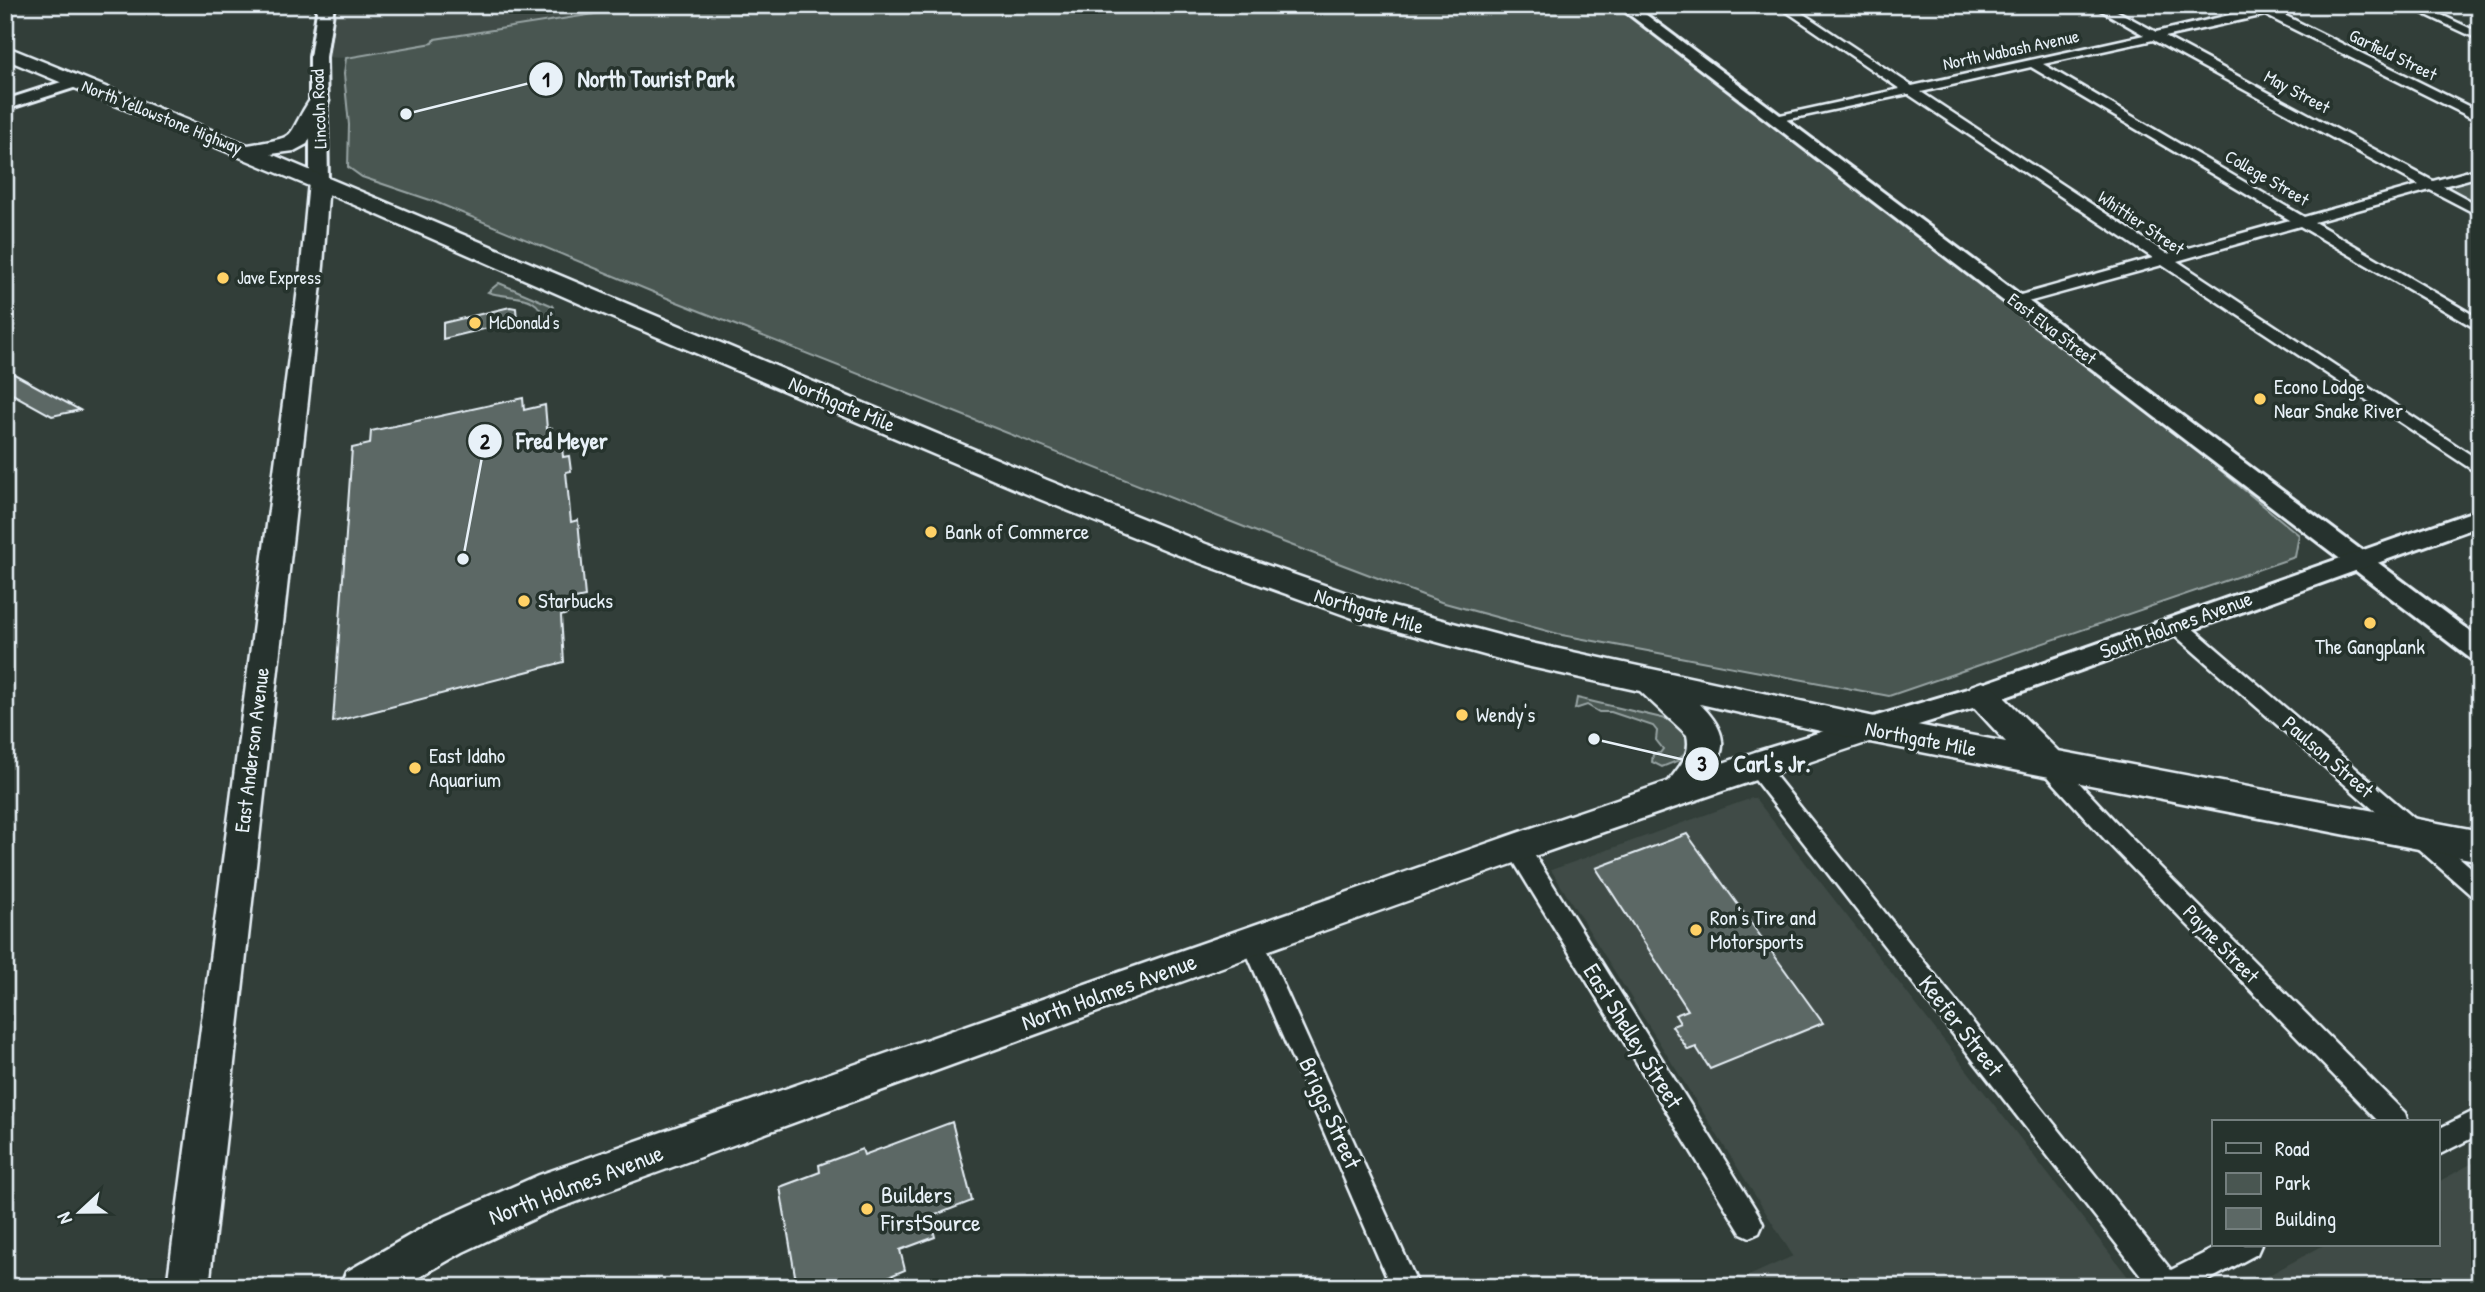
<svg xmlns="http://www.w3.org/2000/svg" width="2485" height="1292" font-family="'Patrick Hand',sans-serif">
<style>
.built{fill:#3f4b46}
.green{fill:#495651;stroke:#98a4a4;stroke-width:2}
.building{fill:#5c6865;stroke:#e8f1f8;stroke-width:2}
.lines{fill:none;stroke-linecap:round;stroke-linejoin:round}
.minor-casing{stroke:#e8f1f8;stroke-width:5}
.tertiary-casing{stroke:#e8f1f8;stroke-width:6}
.secondary-casing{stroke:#e8f1f8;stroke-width:6}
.primary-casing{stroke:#e8f1f8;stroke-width:5}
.trunk-casing{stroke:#e8f1f8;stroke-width:5}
.minor{fill:#26332d;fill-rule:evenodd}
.tertiary{fill:#26332d;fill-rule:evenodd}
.secondary{fill:#26332d;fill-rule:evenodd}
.primary{fill:#26332d;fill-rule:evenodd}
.trunk{fill:#26332d;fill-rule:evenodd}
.poi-dot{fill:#ffd166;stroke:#26332d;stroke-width:2.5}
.labels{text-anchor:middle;stroke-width:7;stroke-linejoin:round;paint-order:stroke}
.far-street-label{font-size:18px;fill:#e8f1f8;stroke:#26332d}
.far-poi-label{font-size:18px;fill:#e8f1f8;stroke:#26332d;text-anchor:start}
.poi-label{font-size:21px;fill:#e8f1f8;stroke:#26332d;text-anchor:start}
.street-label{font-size:21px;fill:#e8f1f8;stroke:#26332d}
.near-street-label{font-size:24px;fill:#e8f1f8;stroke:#26332d}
.near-poi-label{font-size:24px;fill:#e8f1f8;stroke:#26332d;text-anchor:start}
.leader{fill:none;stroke:#e8f1f8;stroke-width:2.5}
.callout-dot{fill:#e8f1f8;stroke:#26332d;stroke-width:2.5}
.mark-label{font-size:21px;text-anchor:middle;font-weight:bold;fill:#111}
.callout-label{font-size:23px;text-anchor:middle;font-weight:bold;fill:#e8f1f8;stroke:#26332d;stroke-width:7;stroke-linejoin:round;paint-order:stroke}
</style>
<rect width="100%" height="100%" fill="#323e39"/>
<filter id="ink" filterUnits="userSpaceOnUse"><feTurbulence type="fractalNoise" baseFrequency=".0143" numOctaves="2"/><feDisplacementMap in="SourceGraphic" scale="14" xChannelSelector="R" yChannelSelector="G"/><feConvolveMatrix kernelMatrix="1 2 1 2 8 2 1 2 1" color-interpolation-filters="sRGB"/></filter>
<g filter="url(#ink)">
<g class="built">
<polygon points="326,5 592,5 594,14 435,39 433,43 346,58 318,57"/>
<polygon points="1752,798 1755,798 2136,1287 1724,1287 1793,1256 1551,870"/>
<polygon points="2480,1159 2480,1287 2247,1287 2324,1245 2438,1245 2438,1182"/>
</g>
<g class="green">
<polygon points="652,5 1623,5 2015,301 2299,535 2295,557 1889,696 1562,635 1441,602 1267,536 672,300 433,201 362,177 348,167 349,125 344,74 346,58 433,43 435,39"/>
<polygon points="2480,173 2480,212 2432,186"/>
<path d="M499,283L553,306L554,320L544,322C541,290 508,300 488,292Z"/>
<polygon points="1577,698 1666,719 1687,732 1690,749 1677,761 1662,767 1652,762 1653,754 1660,753 1663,749 1656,740 1657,731 1653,726 1611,712 1599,712 1587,705 1575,709"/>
</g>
<g class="building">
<polygon points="510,307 516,308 517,321 443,339 443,323"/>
<polygon points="5,369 80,410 52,416 5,390"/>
<polygon points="523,398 524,410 545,405 547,429 552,428 553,438 561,436 563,457 569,456 571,471 566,472 571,522 578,520 585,597 566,601 567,614 561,616 564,662 333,722 352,448 370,444 371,431"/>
<polygon points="1687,834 1823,1023 1710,1069 1696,1047 1688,1050 1672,1026 1680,1023 1675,1015 1688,1010 1596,868"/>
<polygon points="952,1122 972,1201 930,1217 935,1237 900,1250 905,1270 864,1287 797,1287 780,1187 820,1172 819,1165 862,1149 864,1155"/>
</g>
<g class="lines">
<defs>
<g id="minor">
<path d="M1777,5H1790L1912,86L2144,35L2092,5H2106L2156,32L2264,7L2301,5L2278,12L2480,112V121L2476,120L2265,15L2165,37L2433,181L2480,168V176L2443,186L2480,206V216L2430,190L2314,222L2480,319V331L2300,226L2177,261L2480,461V475L2162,265L2020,304H2010L2008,301L2010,298L2153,258L1908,94L1771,123V117L1900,89ZM2153,40L2419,185L2304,217L2043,64ZM2031,67L2290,220L2167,254L1921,92Z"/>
<polygon points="2405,5 2420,5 2480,33 2480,40"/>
<polygon points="2176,618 2183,620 2480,875 2480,899 2472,896 2169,630 2167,625 2169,620"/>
<polygon points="2049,756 2056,758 2126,833 2405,1113 2408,1122 2379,1122 2110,845 2042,770 2039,764 2042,758"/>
<polygon points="1755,757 1762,759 2171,1270 2221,1245 2261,1245 2257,1254 2196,1287 2150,1287 1748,771 1745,765 1748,759"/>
<polygon points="1517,838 1525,840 1759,1215 1763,1224 1759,1233 1750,1237 1741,1233 1509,854 1506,847 1509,840"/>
<polygon points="1252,930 1260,933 1419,1287 1391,1287 1241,940 1244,933"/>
<polygon points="2480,1108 2480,1134 2438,1155 2438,1129"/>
</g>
<g id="tertiary">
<polygon points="1617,5 1633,5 2480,639 2480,661 2471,659"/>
<polygon points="77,77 83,79 85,82 83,85 5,110 5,100"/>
</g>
<g id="secondary">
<polygon points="318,5 334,5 326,57 328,182 319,188 310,182 310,57"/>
<polygon points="2480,509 2480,526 1992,702 1870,740 1860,737 1856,729 1860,721 1977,686"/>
</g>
<g id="primary">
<polygon points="319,176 326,178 329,182 323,266 209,1287 167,1287 301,266 309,182 312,178"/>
<path d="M1870,717L1881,720L1886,729L1881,738C1433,886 990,1052 546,1213L463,1252L402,1287H340L346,1272L433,1222L539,1175L1517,833L1755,752Z"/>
</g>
<path id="trunk" d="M5,46L248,145C304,136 283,139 312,97H326L329,101L307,144L294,151L271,154L1047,480L1206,544L1367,600L1517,640L1870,716L2006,742L1971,704L1966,695L1971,686L1982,682L1993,686L2058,751L2480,831V861L1870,742L1700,704C1710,714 1721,727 1722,741C1724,757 1703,796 1689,802C1681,806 1676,804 1668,801L1663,791C1672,772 1693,759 1687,735L1640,691L1517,664L1361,621L1186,558L1027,494L599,312L369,211L5,59Z"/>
</defs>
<use href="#minor" class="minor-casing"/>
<use href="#tertiary" class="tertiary-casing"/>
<use href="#secondary" class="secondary-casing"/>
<use href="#primary" class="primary-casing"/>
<use href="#trunk" class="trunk-casing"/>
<use href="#minor" class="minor"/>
<use href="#tertiary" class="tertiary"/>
<use href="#secondary" class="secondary"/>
<use href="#primary" class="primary"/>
<use href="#trunk" class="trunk"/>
</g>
</g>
<g class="poi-dot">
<circle cx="223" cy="278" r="7"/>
<circle cx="475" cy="323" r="7"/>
<circle cx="2260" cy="399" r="7"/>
<circle cx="931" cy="532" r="7"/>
<circle cx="524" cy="601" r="7"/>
<circle cx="2370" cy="623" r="7"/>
<circle cx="1462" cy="715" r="7"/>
<circle cx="415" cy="768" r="7"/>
<circle cx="1696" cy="930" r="7"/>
<circle cx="867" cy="1209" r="7"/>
</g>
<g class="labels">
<g class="far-street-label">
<text transform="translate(2011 50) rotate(-12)" y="6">North Wabash Avenue</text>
<text transform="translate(2393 55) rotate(26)" y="6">Garfield Street</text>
<text transform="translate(2297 92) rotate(28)" y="6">May Street</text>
<text transform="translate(319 109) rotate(-92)" y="6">Lincoln Road</text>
<text transform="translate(162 117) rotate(22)" y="6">North Yellowstone Highway</text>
<text transform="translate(2267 178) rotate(30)" y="6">College Street</text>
<text transform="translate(2141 223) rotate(34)" y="6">Whittier Street</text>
<text transform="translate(2052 329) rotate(37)" y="6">East Elva Street</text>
</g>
<g class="far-poi-label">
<text x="237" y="284">Jave Express</text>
<text x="489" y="329">McDonald's</text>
</g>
<g class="poi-label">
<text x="2274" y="394">Econo Lodge<tspan x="2274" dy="24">Near Snake River</tspan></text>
<text x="945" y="539">Bank of Commerce</text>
<text x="538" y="608">Starbucks</text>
<text x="2370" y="654" text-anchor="middle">The Gangplank</text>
<text x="1476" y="722">Wendy's</text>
<text x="429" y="763">East Idaho<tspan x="429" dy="24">Aquarium</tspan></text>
<text x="1710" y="925">Ron's Tire and<tspan x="1710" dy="24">Motorsports</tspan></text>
</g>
<g class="street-label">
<text transform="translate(842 404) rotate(23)" y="7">Northgate Mile</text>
<text transform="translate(1369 611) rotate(17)" y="7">Northgate Mile</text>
<text transform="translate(2176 625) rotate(-20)" y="7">South Holmes Avenue</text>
<text transform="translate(1921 739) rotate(11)" y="7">Northgate Mile</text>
<text transform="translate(252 750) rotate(-83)" y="7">East Anderson Avenue</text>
<text transform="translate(2328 757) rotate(41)" y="7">Paulson Street</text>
<text transform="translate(2221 944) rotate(46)" y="7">Payne Street</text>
</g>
<g class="near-street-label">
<text transform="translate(1109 992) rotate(-20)" y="8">North Holmes Avenue</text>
<text transform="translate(1961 1026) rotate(52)" y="8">Keefer Street</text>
<text transform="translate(1633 1036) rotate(58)" y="8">East Shelley Street</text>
<text transform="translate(1330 1113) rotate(66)" y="8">Briggs Street</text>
<text transform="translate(576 1185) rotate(-21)" y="8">North Holmes Avenue</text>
</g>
<g class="near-poi-label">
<text x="881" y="1203">Builders<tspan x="881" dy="28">FirstSource</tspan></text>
</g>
</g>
<path class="leader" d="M406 114L546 79M463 559L485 441M1594 739L1702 764"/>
<g class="callout-dot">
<circle cx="406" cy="114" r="7"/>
<circle cx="463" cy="559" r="7"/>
<circle cx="1594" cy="739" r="7"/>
<circle cx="546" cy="79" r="18"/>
<circle cx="485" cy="441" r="18"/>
<circle cx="1702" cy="764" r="18"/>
</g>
<g class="mark-label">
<text x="546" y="87">1</text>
<text x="485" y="449">2</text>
<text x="1702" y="771">3</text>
</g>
<g class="callout-label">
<text x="656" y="87">North Tourist Park</text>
<text x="562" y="449">Fred Meyer</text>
<text x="1772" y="772">Carl's Jr.</text>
</g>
<rect width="2485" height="1292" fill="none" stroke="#26332d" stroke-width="28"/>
<rect x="14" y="14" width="2457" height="1264" fill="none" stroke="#e8f1f8" stroke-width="2.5" filter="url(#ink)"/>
<rect x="2212" y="1120" width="228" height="126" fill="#26332d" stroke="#747f7e" stroke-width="2"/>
<rect x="2226" y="1143" width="35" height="10" fill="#26332d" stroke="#747f7e" stroke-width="2"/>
<text x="2275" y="1156" font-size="21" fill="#e8f1f8">Road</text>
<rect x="2226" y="1173" width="35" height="21" fill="#495651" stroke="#747f7e" stroke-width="2"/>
<text x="2275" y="1190" font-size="21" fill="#e8f1f8">Park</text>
<rect x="2226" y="1208" width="35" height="21" fill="#5c6865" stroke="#747f7e" stroke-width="2"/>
<text x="2275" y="1226" font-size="21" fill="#e8f1f8">Building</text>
<g transform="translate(80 1212) rotate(248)" stroke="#26332d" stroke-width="5" paint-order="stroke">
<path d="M0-5L12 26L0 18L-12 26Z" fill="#e8f1f8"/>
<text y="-10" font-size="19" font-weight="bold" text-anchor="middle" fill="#e8f1f8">N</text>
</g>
</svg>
